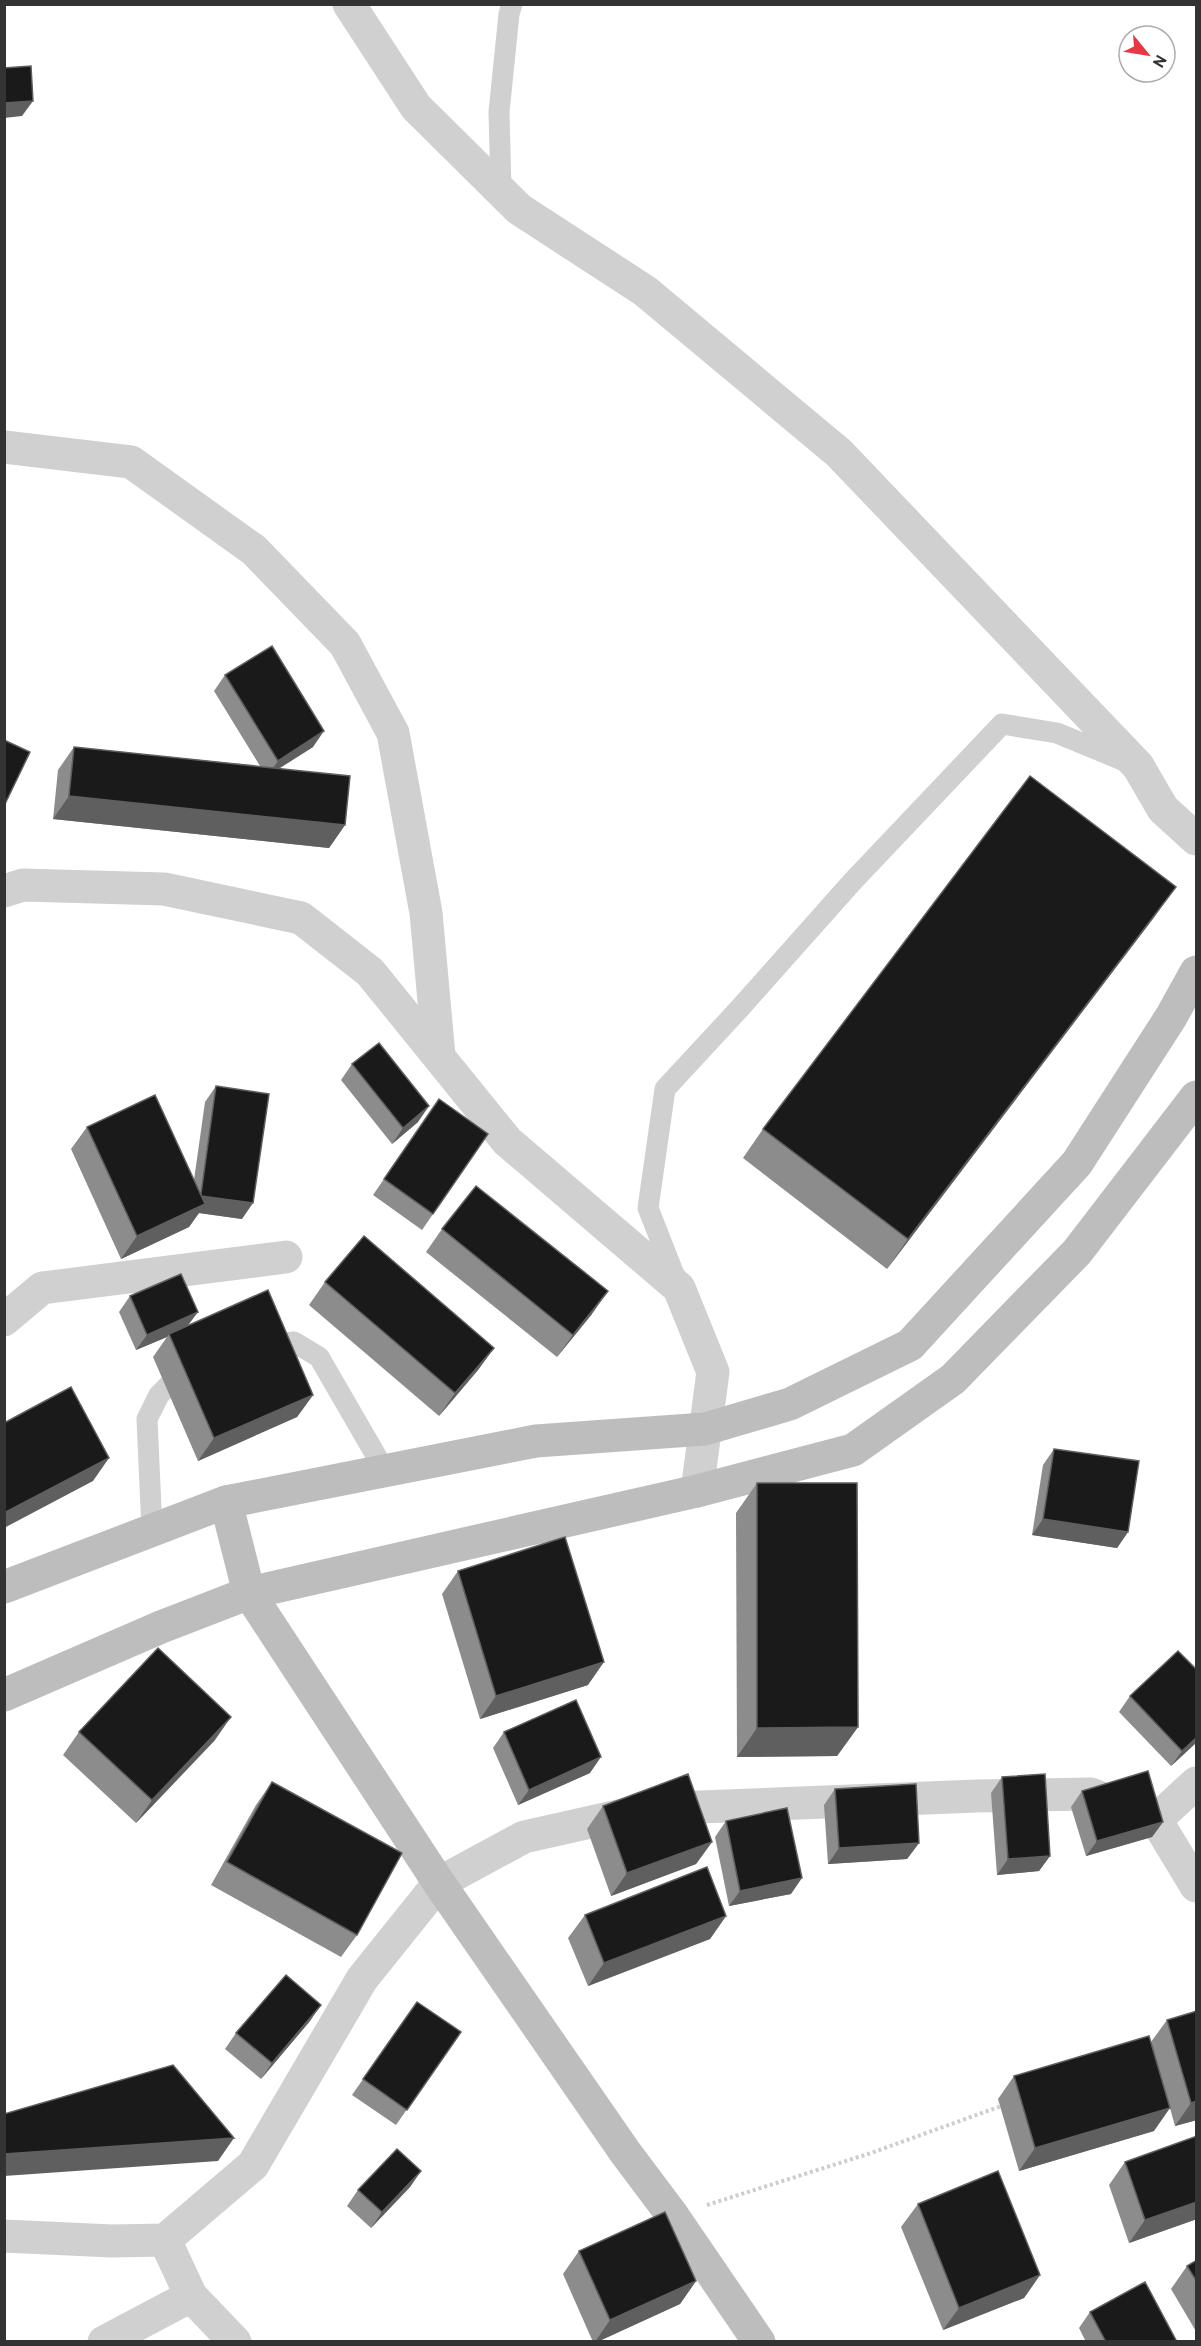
<svg xmlns="http://www.w3.org/2000/svg" width="1201" height="2346" font-family="Overpass,sans-serif">
<style>
.lines{fill:none;stroke-linecap:round;stroke-linejoin:round}
.path{stroke:#cdcdcd;stroke-width:4;stroke-dasharray:3 3;stroke-linecap:butt}
.lane{stroke:#d0d0d0;stroke-width:21}
.street{stroke:#d0d0d0;stroke-width:33}
.secondary{stroke:#bdbdbd;stroke-width:33}
.wall{fill:#8c8c8c}
.shaded-wall{fill:#5f5f5f}
.building{fill:#1a1a1a;stroke:#5f5f5f;stroke-width:1.5}
</style>
<rect width="100%" height="100%" fill="#fff"/>
<g class="lines">
<polyline class="path" points="707,2205 871,2153 1004,2105"/>
<g class="lane">
<polyline points="501,190 499,112 509,14 512,4"/>
<polyline points="677,1282 648,1208 665,1089 740,1008 853,881 1002,724 1057,733 1127,762"/>
<polyline points="264,1345 294,1342 319,1357 385,1471"/>
<polyline points="152,1530 147,1419 159,1395 177,1377 189,1372"/>
</g>
<g class="street">
<polyline points="349,4 416,107 519,209 645,291 839,453 1138,766 1163,809 1196,839"/>
<polyline points="4,447 131,462 254,550 345,644 393,733 426,913 439,1056"/>
<polyline points="4,891 23,885 164,889 301,918 370,972 507,1141 679,1288 713,1372 697,1491"/>
<polyline points="4,1320 42,1288 286,1257"/>
<polyline points="1156,1820 1196,1886"/>
<polyline points="4,2236 112,2241 165,2240 253,2165 362,1979 439,1883 524,1837 649,1809 977,1796 1091,1794 1156,1820 1196,1783"/>
<polyline points="165,2240 191,2296 235,2342"/>
<polyline points="104,2342 191,2296"/>
</g>
<g class="secondary">
<polyline points="226,1502 249,1593 439,1883 625,2152 673,2216 759,2342"/>
<polyline points="4,1587 226,1502 536,1441 705,1429 790,1404 910,1345 1077,1163 1171,1017 1196,972"/>
<polyline points="4,1695 161,1627 249,1593 697,1491 853,1450 953,1379 1077,1252 1196,1097"/>
</g>
</g>
<g class="wall">
<polygon points="225,675 313,747 280,768 345,825 329,848 53,819 58,770 74,747 260,766 214,691"/>
<polygon points="1155,916 887,1269 743,1158 763,1129"/>
<polygon points="352,1064 418,1122 392,1144 341,1080"/>
<polygon points="216,1086 242,1219 199,1213 189,1227 121,1259 71,1149 87,1127 194,1180 205,1102"/>
<polygon points="439,1099 488,1134 422,1230 373,1195"/>
<polygon points="442,1229 592,1314 557,1357 426,1252"/>
<polygon points="325,1282 494,1348 478,1370 439,1416 309,1305"/>
<polygon points="130,1296 188,1326 313,1395 297,1417 198,1461 153,1357 167,1337 136,1350 119,1312"/>
<polygon points="1054,1449 1128,1532 1117,1548 1032,1535 1043,1465"/>
<polygon points="757,1483 858,1727 837,1756 737,1757 736,1513"/>
<polygon points="458,1571 588,1685 480,1719 442,1594"/>
<polygon points="1197,1670 1197,1742 1171,1766 1119,1712 1130,1696"/>
<polygon points="79,1732 215,1740 136,1823 63,1755"/>
<polygon points="504,1732 590,1773 518,1805 493,1748"/>
<polygon points="1002,1777 1050,1856 1039,1871 997,1875 991,1793"/>
<polygon points="272,1782 357,1935 341,1957 211,1885 256,1805"/>
<polygon points="835,1789 919,1843 907,1859 828,1864 824,1805"/>
<polygon points="1082,1791 1163,1822 1152,1837 1086,1856 1071,1807"/>
<polygon points="603,1806 712,1842 696,1864 611,1896 587,1829"/>
<polygon points="726,1821 791,1894 729,1906 715,1837"/>
<polygon points="585,1915 726,1916 710,1939 588,1986 568,1938"/>
<polygon points="417,2002 461,2032 396,2125 352,2095"/>
<polygon points="1167,2020 1197,2120 1175,2126 1163,2083 1154,2131 1019,2171 998,2099 1014,2076 1151,2042"/>
<polygon points="310,2021 261,2079 225,2049 236,2033"/>
<polygon points="1197,2136 1197,2219 1129,2243 1109,2185 1125,2162"/>
<polygon points="421,2171 410,2187 371,2228 347,2206 358,2190"/>
<polygon points="918,2204 1040,2275 1024,2298 943,2330 901,2227"/>
<polygon points="579,2251 696,2281 680,2304 597,2342 593,2342 563,2274"/>
<polygon points="1197,2260 1197,2333 1171,2289 1187,2266"/>
<polygon points="1090,2312 1177,2342 1086,2342 1079,2328"/>
</g>
<g class="shaded-wall">
<polygon points="33,101 22,116 4,118 4,103"/>
<polygon points="324,731 313,747 267,776 278,761"/>
<polygon points="69,796 345,825 329,848 53,819"/>
<polygon points="1176,887 1155,916 887,1269 908,1239"/>
<polygon points="429,1106 418,1122 392,1144 403,1128"/>
<polygon points="200,1196 253,1203 242,1219 199,1213 189,1227 121,1259 137,1236"/>
<polygon points="608,1291 592,1314 557,1357 573,1335"/>
<polygon points="198,1312 186,1328 169,1334 167,1337 136,1350 147,1335"/>
<polygon points="494,1348 478,1370 439,1416 455,1393"/>
<polygon points="313,1395 297,1417 198,1461 214,1438"/>
<polygon points="109,1458 93,1481 4,1528 4,1513"/>
<polygon points="1043,1519 1128,1532 1117,1548 1032,1535"/>
<polygon points="604,1662 588,1685 480,1719 496,1696"/>
<polygon points="231,1717 215,1740 136,1823 152,1800"/>
<polygon points="858,1727 837,1756 737,1757 757,1728"/>
<polygon points="1197,1737 1197,1742 1171,1766 1182,1751"/>
<polygon points="601,1757 590,1773 518,1805 529,1790"/>
<polygon points="1163,1822 1152,1837 1086,1856 1097,1841"/>
<polygon points="712,1842 696,1864 611,1896 627,1873"/>
<polygon points="919,1843 907,1859 828,1864 839,1848"/>
<polygon points="1050,1856 1039,1871 997,1875 1008,1859"/>
<polygon points="802,1878 791,1894 729,1906 740,1891"/>
<polygon points="726,1916 710,1939 588,1986 604,1963"/>
<polygon points="321,2005 310,2021 261,2079 272,2063"/>
<polygon points="1197,2101 1197,2120 1175,2126 1191,2103"/>
<polygon points="1170,2108 1154,2131 1019,2171 1035,2148"/>
<polygon points="234,2138 218,2161 4,2176 4,2154"/>
<polygon points="421,2171 410,2187 371,2228 382,2212"/>
<polygon points="1197,2202 1197,2219 1129,2243 1145,2220"/>
<polygon points="1040,2275 1024,2298 943,2330 959,2308"/>
<polygon points="696,2281 680,2304 597,2342 595,2342 610,2320"/>
</g>
<g class="building">
<polygon points="31,66 33,101 4,103 4,68"/>
<polygon points="272,646 324,731 278,761 225,675"/>
<polygon points="4,740 30,752 4,806"/>
<polygon points="74,747 350,776 345,825 69,796"/>
<polygon points="1030,776 1176,887 908,1239 763,1129"/>
<polygon points="379,1043 429,1106 403,1128 352,1064"/>
<polygon points="216,1086 269,1094 253,1203 201,1196 201,1194"/>
<polygon points="155,1095 205,1204 137,1236 87,1127"/>
<polygon points="439,1099 488,1134 433,1214 384,1179"/>
<polygon points="476,1186 608,1291 573,1335 442,1229"/>
<polygon points="364,1236 494,1348 455,1393 325,1282"/>
<polygon points="181,1274 198,1312 147,1335 130,1296"/>
<polygon points="268,1290 313,1395 214,1438 169,1334"/>
<polygon points="71,1387 109,1458 4,1513 4,1423"/>
<polygon points="1054,1449 1139,1461 1128,1532 1043,1519"/>
<polygon points="757,1483 857,1483 858,1727 757,1728"/>
<polygon points="565,1537 604,1662 496,1696 458,1571"/>
<polygon points="158,1648 231,1717 152,1800 79,1732"/>
<polygon points="1178,1651 1197,1670 1197,1737 1182,1751 1130,1696"/>
<polygon points="576,1700 601,1757 529,1790 504,1732"/>
<polygon points="1148,1771 1163,1822 1097,1841 1082,1791"/>
<polygon points="688,1774 712,1842 627,1873 603,1806"/>
<polygon points="1045,1774 1050,1856 1008,1859 1002,1777"/>
<polygon points="272,1782 402,1853 357,1935 227,1862"/>
<polygon points="916,1784 919,1843 839,1848 835,1789"/>
<polygon points="787,1808 802,1878 740,1891 726,1821"/>
<polygon points="707,1867 726,1916 604,1963 585,1915"/>
<polygon points="286,1975 321,2005 272,2063 236,2033"/>
<polygon points="417,2002 461,2032 407,2110 363,2079"/>
<polygon points="1197,2011 1197,2101 1191,2103 1167,2020"/>
<polygon points="1149,2036 1170,2108 1035,2148 1014,2076"/>
<polygon points="173,2065 234,2138 4,2154 4,2114"/>
<polygon points="1197,2136 1197,2202 1145,2220 1125,2162"/>
<polygon points="397,2149 421,2171 382,2212 358,2190"/>
<polygon points="998,2171 1040,2275 959,2308 918,2204"/>
<polygon points="665,2212 696,2281 610,2320 579,2251"/>
<polygon points="1197,2260 1197,2282 1187,2266"/>
<polygon points="1145,2282 1177,2342 1106,2342 1090,2312"/>
</g>
<rect width="1201" height="2346" fill="none" stroke="#333333" stroke-width="12"/>
<g transform="translate(1147 54) rotate(120)"><circle r="28" fill="#ffffff" stroke="#adadad" stroke-width="1.5"/>
<path d="M0-4.5L10 22L0 15L-10 22Z" fill="#e63946"/>
<text y="-9" font-size="16" font-weight="bold" text-anchor="middle" fill="#333333">N</text>
</g>
</svg>
